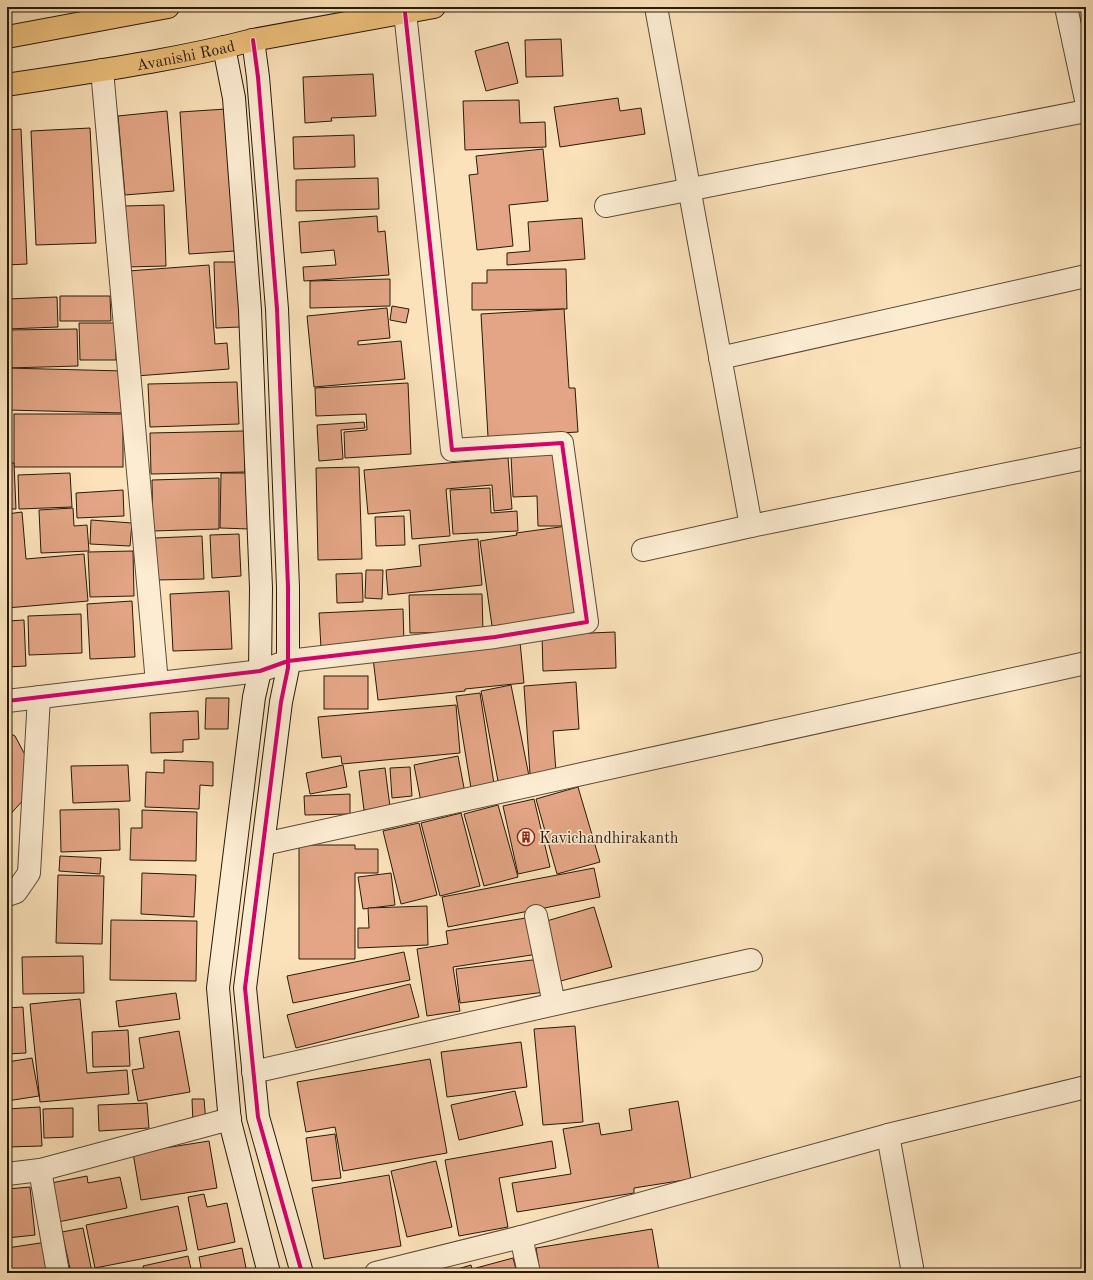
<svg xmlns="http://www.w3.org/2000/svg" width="1093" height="1280" font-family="'Old Standard TT',serif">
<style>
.building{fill:#e3a585;stroke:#271a0c}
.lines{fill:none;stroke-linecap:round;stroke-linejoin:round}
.street-casing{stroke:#5c4c38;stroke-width:24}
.secondary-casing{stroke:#271a0c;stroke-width:24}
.primary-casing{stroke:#271a0c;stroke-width:24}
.street{stroke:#fcecd2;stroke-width:22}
.secondary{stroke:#fcecd2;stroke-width:22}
.primary{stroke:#eec17d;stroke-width:22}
.cycleway-casing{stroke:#fcecd2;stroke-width:6}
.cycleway{stroke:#d6006c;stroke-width:4}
.labels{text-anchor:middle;stroke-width:3;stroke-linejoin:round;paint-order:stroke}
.street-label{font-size:16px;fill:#271a0c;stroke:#fcecd2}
.poi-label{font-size:16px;fill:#271a0c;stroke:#fcecd2;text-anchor:start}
</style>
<rect width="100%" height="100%" fill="#fbe2ba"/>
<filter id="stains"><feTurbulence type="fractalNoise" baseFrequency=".005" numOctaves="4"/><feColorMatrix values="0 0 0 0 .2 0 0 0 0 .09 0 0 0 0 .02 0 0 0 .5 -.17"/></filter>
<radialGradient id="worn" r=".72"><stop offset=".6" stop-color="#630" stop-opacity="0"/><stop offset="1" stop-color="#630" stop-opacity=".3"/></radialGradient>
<g class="building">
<polygon points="561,39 563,76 526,77 525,40"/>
<polygon points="508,42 518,83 486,91 475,51"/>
<polygon points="373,74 376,116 331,118 332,121 305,123 303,77"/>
<polygon points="618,98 620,111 641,108 645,134 560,147 554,107"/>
<polygon points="519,100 520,123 545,122 546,147 465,150 463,101"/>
<polygon points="226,109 235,251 189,254 180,112"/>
<polygon points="167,111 174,191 125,195 118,116"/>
<polygon points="90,128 96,243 36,245 31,131"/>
<polygon points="21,129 27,264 7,265 7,130"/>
<polygon points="354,135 355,167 294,169 293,137"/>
<polygon points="543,149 548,201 509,205 513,246 477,250 469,175 478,174 476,156"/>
<polygon points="378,178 379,209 296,211 296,180"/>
<polygon points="164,205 166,266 126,267 124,206"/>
<polygon points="377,216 378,232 385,231 389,275 304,281 303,267 336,265 334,250 301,253 299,222"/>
<polygon points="582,218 585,259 507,265 507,253 530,251 528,222"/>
<polygon points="214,262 237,262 240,327 216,328"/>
<polygon points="209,265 215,344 227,343 229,369 136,376 128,271"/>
<polygon points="566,269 567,309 472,310 472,283 487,283 487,270"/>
<polygon points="390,279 390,306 310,308 310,281"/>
<polygon points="60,296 110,296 111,321 60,321"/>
<polygon points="57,297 58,327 7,329 7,299"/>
<polygon points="392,306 409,309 406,323 390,320"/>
<polygon points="387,308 390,338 358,341 358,345 401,341 405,379 314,387 307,316"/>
<polygon points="564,309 569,388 575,388 578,432 488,437 481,314"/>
<polygon points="79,323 115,323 116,360 80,360"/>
<polygon points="77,329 78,366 7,368 7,330"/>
<polygon points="7,368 124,371 123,413 7,410"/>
<polygon points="237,382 239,424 150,427 148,384"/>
<polygon points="408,383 411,454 345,458 344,432 367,430 366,414 316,416 315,388"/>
<rect x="14" y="414" width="109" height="53"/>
<polygon points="364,422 365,428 341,430 343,459 319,461 317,425"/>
<polygon points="244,431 245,472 151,474 150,433"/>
<polygon points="559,453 562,526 538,526 537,496 513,497 511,455"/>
<polygon points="508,458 512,509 494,511 492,485 446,489 450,536 412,539 410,510 368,514 364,470"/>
<polygon points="7,463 14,463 16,509 7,509"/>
<polygon points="359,467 362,559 318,560 316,468"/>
<polygon points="70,473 72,507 19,509 18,475"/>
<polygon points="221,473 251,473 250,529 220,528"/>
<polygon points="219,478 219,529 153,531 152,480"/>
<polygon points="490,488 491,513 517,511 518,531 453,534 450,490"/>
<polygon points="123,490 124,516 77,518 76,493"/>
<polygon points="73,508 74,526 87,525 89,551 41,553 39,510"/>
<polygon points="22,512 26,559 84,554 88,601 7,608 7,514"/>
<polygon points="404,516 405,545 376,546 375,517"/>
<polygon points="91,520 132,523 130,546 90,544"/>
<polygon points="567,526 580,617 492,626 480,541 517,535 516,533"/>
<polygon points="239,534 241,576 212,578 210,535"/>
<polygon points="202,536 204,579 156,580 155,538"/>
<polygon points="478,539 482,585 388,595 386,570 421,566 419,545"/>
<polygon points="133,551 134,596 90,597 88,552"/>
<polygon points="366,570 383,570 382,599 365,598"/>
<polygon points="362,573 363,602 337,603 336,574"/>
<polygon points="229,591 232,649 173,651 170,594"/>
<polygon points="482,594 483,632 410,633 409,595"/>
<polygon points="132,601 135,657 90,659 87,604"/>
<polygon points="403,609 404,644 321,648 319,613"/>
<polygon points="81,614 82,653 29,655 28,616"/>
<polygon points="24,620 26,666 7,667 7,621"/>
<polygon points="615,632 616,668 543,671 542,635"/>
<polygon points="520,642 524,683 465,689 465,691 378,700 373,658"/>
<rect x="324" y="676" width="44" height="33"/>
<polygon points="576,682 579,729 553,731 556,772 530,774 524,686"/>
<polygon points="511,685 529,776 498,781 481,691"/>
<polygon points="480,693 494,784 471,788 456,696"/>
<polygon points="206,698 229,698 228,729 205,729"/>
<polygon points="456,705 460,753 342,764 341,756 322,758 318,717"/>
<polygon points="198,711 199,739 183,740 183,752 151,753 150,713"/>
<polygon points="7,732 15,736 31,766 25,798 7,818"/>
<polygon points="458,756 465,793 421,802 414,765"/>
<polygon points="164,760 213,762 213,786 200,785 199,809 145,807 146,772 164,773"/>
<polygon points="128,765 130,801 73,803 71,766"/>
<polygon points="343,765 347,787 310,794 306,773"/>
<polygon points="410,767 412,796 392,798 390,768"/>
<polygon points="385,768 390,807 364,810 359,771"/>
<polygon points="578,787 600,862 557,874 536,799"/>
<polygon points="350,794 350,814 305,815 304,796"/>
<polygon points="534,799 550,867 518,874 503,806"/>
<polygon points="498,805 518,877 484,886 464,814"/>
<polygon points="119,809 120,850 61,852 60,810"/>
<polygon points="142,810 197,812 196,861 130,860 131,828 142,828"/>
<polygon points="461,813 480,886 440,896 421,823"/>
<polygon points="419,823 437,895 401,904 383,831"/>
<polygon points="299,845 355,845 355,849 378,849 378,873 355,873 355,959 299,959"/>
<polygon points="60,856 101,858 100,874 59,871"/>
<polygon points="594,868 600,897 448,927 442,897"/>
<polygon points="142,873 196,875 194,917 141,914"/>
<polygon points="391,873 395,905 363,909 358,877"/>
<polygon points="58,875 104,876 102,944 56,943"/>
<polygon points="427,906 428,945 358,948 358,928 369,928 368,908"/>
<polygon points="594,907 612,967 557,982 540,923"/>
<polygon points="532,917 538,954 453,967 460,1011 427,1016 417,949 448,944 446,931"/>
<polygon points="111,920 197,921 196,981 110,980"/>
<polygon points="404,952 410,980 293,1003 287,976"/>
<polygon points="83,956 84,993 23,994 22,957"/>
<polygon points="541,959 545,992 460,1003 456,969"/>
<polygon points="410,984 419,1017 296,1048 287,1015"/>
<polygon points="176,993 180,1019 119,1027 116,1001"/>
<polygon points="80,999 87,1073 127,1070 129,1094 40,1102 30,1004"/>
<polygon points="23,1007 26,1053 7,1054 7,1008"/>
<polygon points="575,1026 583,1122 543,1125 534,1029"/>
<polygon points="128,1030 130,1066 93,1067 92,1032"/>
<polygon points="179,1031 190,1092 138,1101 132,1070 144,1068 139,1038"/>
<polygon points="521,1042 527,1087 447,1097 441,1052"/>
<polygon points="32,1058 39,1096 7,1101 7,1062"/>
<polygon points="430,1059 447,1153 343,1171 335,1127 306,1132 297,1082"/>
<polygon points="515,1091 523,1125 459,1140 451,1105"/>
<polygon points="192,1099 204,1099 206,1123 193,1124"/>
<polygon points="678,1101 691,1179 634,1188 634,1193 517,1212 512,1183 571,1174 563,1129 599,1123 601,1135 632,1130 629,1109"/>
<polygon points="147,1103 149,1128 99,1131 98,1105"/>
<polygon points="40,1107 42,1146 7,1147 7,1109"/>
<polygon points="73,1108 73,1137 44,1138 43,1109"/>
<polygon points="335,1134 341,1178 312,1181 306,1138"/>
<polygon points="209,1141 217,1188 141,1200 133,1153"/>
<polygon points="552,1141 556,1168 499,1178 508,1227 459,1236 445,1160"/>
<polygon points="436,1161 452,1227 407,1237 391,1171"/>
<polygon points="389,1175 401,1246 324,1259 312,1188"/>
<polygon points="87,1176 88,1183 120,1177 127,1208 58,1222 51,1183"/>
<polygon points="30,1187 35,1235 7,1238 7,1189"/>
<polygon points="204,1194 207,1207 227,1203 235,1242 198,1250 188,1197"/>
<polygon points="178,1206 187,1250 95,1268 86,1225"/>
<polygon points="83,1228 92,1272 71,1273 62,1232"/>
<polygon points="652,1229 659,1271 647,1273 540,1273 536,1248"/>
<polygon points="47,1242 51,1273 7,1273 7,1248"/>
<polygon points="242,1248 247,1273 202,1273 199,1257"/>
<polygon points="188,1256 192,1273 145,1273 143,1266"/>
<polygon points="513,1258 517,1273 477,1273 476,1268"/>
<polygon points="471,1265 473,1273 444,1273"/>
</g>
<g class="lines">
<defs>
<g id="street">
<polyline points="656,7 751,526"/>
<polyline points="1066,7 1086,100"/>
<polyline points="102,70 157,683"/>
<polyline points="606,206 1086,111"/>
<polyline points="720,358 1086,276"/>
<polyline points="643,550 751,526 1086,458"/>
<polyline points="7,701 260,671 288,661 495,637 587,622 562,443 452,450 405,12"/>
<polyline points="264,844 1086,663"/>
<polyline points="7,895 16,892 29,873 39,697"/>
<polyline points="536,916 554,1004"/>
<polyline points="253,1072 751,960"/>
<polyline points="888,1135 913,1273"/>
<polyline points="40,1170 58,1273"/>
<polyline points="7,1174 40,1170 230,1119"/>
<polyline points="521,1237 529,1273"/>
<polyline points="376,1273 521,1237 888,1135 1086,1087"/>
</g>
<g id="secondary">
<polyline points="253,40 258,77 277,309 288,587 288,668 281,702 245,988 258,1117 302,1273"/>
<polyline points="224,47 234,98 250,310 261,588 260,671 254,697 218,988 230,1122 269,1273"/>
</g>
<g id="primary">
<polyline points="7,37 168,7"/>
<path id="s1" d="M7,85C89,72 172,61 253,40L434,7"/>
</g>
</defs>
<use href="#street" class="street-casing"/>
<use href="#secondary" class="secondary-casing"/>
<use href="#primary" class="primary-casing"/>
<use href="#street" class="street"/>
<use href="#secondary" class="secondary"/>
<use href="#primary" class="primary"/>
<defs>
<g id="cycleway">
<polyline points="253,40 258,77 277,309 288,587 288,668 281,702 245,988 258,1117 302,1273"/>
<polyline points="7,701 260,671 288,661 495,637 587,622 562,443 452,450 405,12"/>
</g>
</defs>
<use href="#cycleway" class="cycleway-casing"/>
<use href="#cycleway" class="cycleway"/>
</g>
<defs>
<symbol id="building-ring" viewBox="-11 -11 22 22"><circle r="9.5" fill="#fcecd2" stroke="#8f2418" stroke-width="1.5"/><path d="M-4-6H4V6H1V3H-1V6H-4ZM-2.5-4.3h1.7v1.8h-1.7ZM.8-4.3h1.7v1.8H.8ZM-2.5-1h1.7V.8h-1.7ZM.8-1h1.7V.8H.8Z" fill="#8f2418"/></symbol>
</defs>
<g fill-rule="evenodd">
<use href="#building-ring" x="516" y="827" width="20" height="20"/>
</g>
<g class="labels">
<g class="street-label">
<text dy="6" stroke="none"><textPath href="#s1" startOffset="181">Avanishi Road</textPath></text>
</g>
<g class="poi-label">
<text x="539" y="843">Kavichandhirakanth</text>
</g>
</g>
<rect width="1093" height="1280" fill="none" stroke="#fbe2ba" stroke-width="24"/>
<rect x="8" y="8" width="1077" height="1264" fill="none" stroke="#271a0c" stroke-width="2"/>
<rect x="12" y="12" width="1069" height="1256" fill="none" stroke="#271a0c"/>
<rect width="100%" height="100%" filter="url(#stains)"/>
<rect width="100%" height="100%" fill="url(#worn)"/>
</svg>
